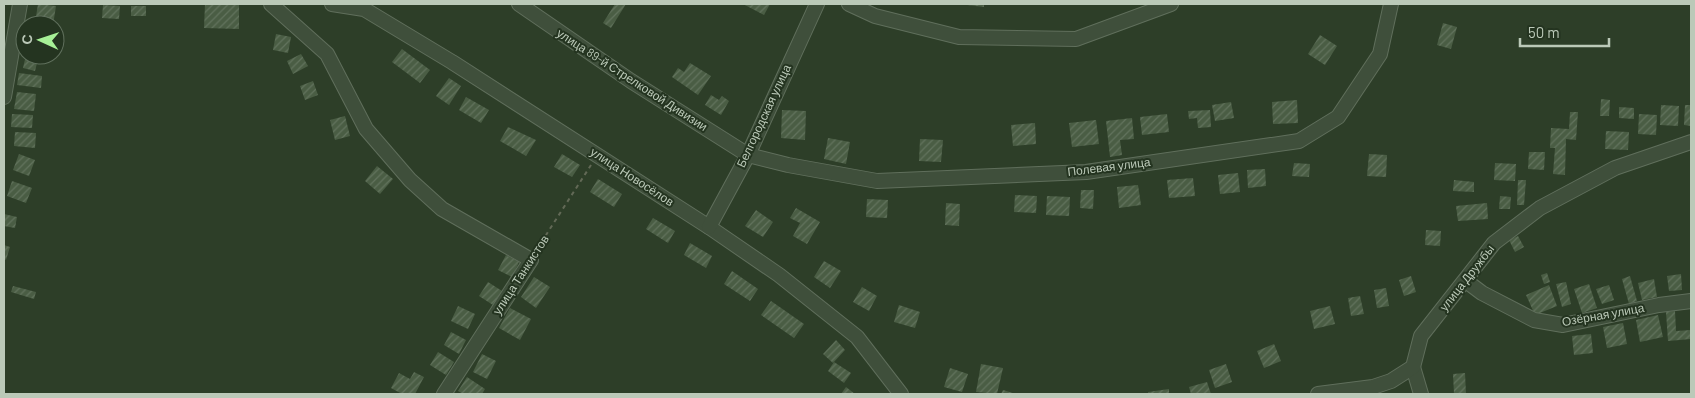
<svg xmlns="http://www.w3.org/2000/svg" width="1695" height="398" font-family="Barlow,sans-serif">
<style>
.building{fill:url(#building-hatch)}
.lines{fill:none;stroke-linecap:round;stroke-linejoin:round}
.minor-casing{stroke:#606f5c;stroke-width:16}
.path{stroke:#626956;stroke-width:2;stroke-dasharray:4 4;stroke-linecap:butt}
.minor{stroke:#3f4f3b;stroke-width:14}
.labels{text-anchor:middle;stroke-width:4;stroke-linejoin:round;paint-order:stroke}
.street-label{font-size:12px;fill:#bbc9b8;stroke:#243420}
</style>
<defs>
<pattern id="building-hatch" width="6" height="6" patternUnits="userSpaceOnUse" patternTransform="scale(1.25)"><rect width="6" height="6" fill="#4a5d44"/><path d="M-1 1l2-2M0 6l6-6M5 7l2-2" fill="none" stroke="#62735d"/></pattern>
</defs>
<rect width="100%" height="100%" fill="#2d3e28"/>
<g class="building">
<polygon points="38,4 56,6 53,25 35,23"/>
<polygon points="205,4 239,4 239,29 204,28"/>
<polygon points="615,4 626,4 611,28 603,23"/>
<polygon points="743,4 770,4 764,15"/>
<polygon points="959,4 984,4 984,7"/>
<polygon points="103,5 120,6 119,19 102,18"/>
<rect x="131" y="6" width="15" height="10"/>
<polygon points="1443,23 1457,27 1451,49 1437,45"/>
<polygon points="276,34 291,37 288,53 273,50"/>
<polygon points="1320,35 1337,46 1325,65 1308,54"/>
<polygon points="402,49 430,70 420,83 392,62"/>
<polygon points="301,54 308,66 293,74 287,61"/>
<polygon points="26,55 39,55 35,71 23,68"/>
<polygon points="690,63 711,76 698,95 672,77 678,68 684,72"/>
<polygon points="19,73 42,76 41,88 17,85"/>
<polygon points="449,78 461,86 449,105 436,96"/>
<polygon points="313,81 318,95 305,100 300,86"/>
<polygon points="17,92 36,94 34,111 14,109"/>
<polygon points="711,95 719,100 722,96 729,101 721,115 705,105"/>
<polygon points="466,97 489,110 481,123 459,110"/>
<polygon points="1601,99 1610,100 1609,116 1600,116"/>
<polygon points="1297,100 1298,123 1273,124 1272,102"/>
<polygon points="1231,102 1234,118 1215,121 1212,105"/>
<polygon points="1661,105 1679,106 1678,126 1660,125"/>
<polygon points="1685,105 1691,105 1691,126 1684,125"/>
<polygon points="1619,107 1634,108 1634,119 1619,118"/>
<polygon points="782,110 806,111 805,140 781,138"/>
<polygon points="1210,110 1211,127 1198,128 1197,118 1189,119 1188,111"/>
<polygon points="1570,112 1578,112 1576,140 1566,139 1565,175 1553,174 1555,148 1550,148 1551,128 1569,129"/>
<polygon points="12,114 33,115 32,128 11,127"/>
<polygon points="1167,114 1169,132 1142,135 1140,117"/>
<polygon points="1639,114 1657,115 1656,135 1638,134"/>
<polygon points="345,116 350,136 335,140 330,120"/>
<polygon points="1132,118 1134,139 1120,140 1122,155 1110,157 1106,121"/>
<polygon points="1096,120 1099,144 1072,147 1069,123"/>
<polygon points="1035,123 1036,144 1013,146 1011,125"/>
<polygon points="508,127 536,140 526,156 500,141"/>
<polygon points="1606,131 1629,132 1628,150 1605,149"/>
<polygon points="15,132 36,133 35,148 14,146"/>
<polygon points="828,138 850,142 846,164 824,159"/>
<polygon points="920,139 943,140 941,162 919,161"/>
<polygon points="1529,152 1545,152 1544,170 1528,169"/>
<polygon points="19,154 35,160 29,176 13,170"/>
<polygon points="562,154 580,165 572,177 554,167"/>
<polygon points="1369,154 1387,155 1386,177 1367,176"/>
<polygon points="1294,163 1310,164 1309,177 1292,176"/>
<polygon points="1495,163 1516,164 1515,181 1494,180"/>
<polygon points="377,166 393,179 380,194 365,181"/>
<polygon points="1265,169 1266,186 1248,188 1247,170"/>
<polygon points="1238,173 1240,192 1220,194 1218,175"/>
<polygon points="1193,178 1195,196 1169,198 1167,180"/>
<polygon points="598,179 622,194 614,207 590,192"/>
<polygon points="1454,180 1474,182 1474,192 1453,191"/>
<polygon points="1518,180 1526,180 1524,205 1517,205"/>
<polygon points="12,181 32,188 26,203 7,196"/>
<polygon points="1138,185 1141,205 1119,208 1117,187"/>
<polygon points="1081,190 1094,190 1093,209 1080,208"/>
<polygon points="1015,195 1037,196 1036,213 1014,212"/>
<polygon points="1047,196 1070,197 1069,216 1046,215"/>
<polygon points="1500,196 1511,197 1510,209 1499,209"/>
<polygon points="867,199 888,200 887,218 866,217"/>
<polygon points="946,203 960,204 959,226 945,225"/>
<polygon points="1487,203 1488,219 1458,221 1456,206"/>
<polygon points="796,208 820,222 807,244 793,236 800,223 790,218"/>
<polygon points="756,210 773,222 763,237 745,226"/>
<polygon points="4,214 17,217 15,228 4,226"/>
<polygon points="653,218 675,231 668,243 646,229"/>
<polygon points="1426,230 1441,231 1440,246 1425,245"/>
<polygon points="1518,236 1524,247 1515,252 1509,240"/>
<polygon points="690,243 712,256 706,268 684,255"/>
<polygon points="4,245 10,247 6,260 4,259"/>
<polygon points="506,255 519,262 512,277 498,270"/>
<polygon points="824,261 841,271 830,288 814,277"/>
<polygon points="732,271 758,289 750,301 724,284"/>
<polygon points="1547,273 1550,282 1544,284 1541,275"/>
<polygon points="1681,274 1682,290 1669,291 1667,276"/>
<polygon points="1411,276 1416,292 1404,296 1399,280"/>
<polygon points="1630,276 1637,301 1629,304 1622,279"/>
<polygon points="534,277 550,287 536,308 521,297"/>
<polygon points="1654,279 1657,297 1642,300 1638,283"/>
<polygon points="488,282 502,291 493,305 479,296"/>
<polygon points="1566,282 1571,304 1562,307 1556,284"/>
<polygon points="1589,284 1597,308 1582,313 1574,289"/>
<polygon points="1549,285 1557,306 1535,315 1526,295"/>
<polygon points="1609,285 1614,300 1602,304 1596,289"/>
<polygon points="13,286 36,292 34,299 11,292"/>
<polygon points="862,287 877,296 869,311 853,302"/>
<polygon points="1386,288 1389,306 1377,308 1374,290"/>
<polygon points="1360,296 1364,314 1351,316 1348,298"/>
<polygon points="771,301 804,324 794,338 761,315"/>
<polygon points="899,305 920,312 915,328 894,322"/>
<polygon points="458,306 475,314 468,329 451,321"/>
<polygon points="1330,306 1335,324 1314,329 1310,311"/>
<polygon points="510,308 531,319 520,340 499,328"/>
<polygon points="1675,311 1676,331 1691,330 1691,339 1668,341 1666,312"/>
<polygon points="1658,315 1663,337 1640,342 1636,320"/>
<polygon points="1623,323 1627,344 1607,348 1603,327"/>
<polygon points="451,332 466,340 459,354 444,345"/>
<polygon points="1591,334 1593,353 1574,355 1572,336"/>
<polygon points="836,340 845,350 833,363 823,354"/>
<polygon points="1274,344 1281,361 1264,368 1257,351"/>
<polygon points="438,352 454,362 446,375 430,365"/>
<polygon points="482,354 496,361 487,379 473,372"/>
<polygon points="834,362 851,373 844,383 828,371"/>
<polygon points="981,364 1003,368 997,394 976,392"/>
<polygon points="1226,364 1232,382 1215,388 1209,370"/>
<polygon points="950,368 968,374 962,392 944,387"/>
<polygon points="414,372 424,377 415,394 402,394 391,388 399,373 410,379"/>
<polygon points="1465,373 1466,394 1454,394 1453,374"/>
<polygon points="467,377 485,389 482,394 463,394 458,391"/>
<polygon points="1207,382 1211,394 1191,394 1189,387"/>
<polygon points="846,387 855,394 841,394"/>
<polygon points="1169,389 1169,394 1148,394 1148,392"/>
<polygon points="1003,390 1016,394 1001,394"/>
</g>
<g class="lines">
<defs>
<g id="minor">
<polyline points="271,4 327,54 366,129 410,180 442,209 531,260 444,394"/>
<polyline points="332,4 364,9 452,62 709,227 779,275 857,337 901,394"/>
<polyline points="519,4 631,81 748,155 788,165 877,181 1086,172 1299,141 1338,117 1380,54 1391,4"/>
<polyline points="849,4 875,16 959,37 1076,39 1171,4"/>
<polyline points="4,97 20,4"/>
<polyline points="709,227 748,155 817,4"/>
<polyline points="1466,281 1482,293 1534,320 1563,325 1659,305 1691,301"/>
<polyline points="1413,367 1421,394"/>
<polyline points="1318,394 1373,387 1391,381 1413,367 1421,336 1494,243 1540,208 1615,168 1691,142"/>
</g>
</defs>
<use href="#minor" class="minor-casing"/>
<polyline class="path" points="537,249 591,165"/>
<use href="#minor" class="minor"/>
</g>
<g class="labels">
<g class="street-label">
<text transform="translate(632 80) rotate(33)" y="4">улица 89-й Стрелковой Дивизии</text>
<text transform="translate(764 116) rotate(-65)" y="4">Белгородская улица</text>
<text transform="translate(1109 167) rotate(-7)" y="4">Полевая улица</text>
<text transform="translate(632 177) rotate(33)" y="4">улица Новосёлов</text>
<text transform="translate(521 275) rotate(-57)" y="4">улица Танкистов</text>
<text transform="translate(1467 278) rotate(-52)" y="4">улица Дружбы</text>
<text transform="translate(1603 315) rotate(-10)" y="4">Озёрная улица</text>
</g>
</g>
<rect width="1695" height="398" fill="none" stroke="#bbc9b8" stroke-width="10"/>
<g transform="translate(40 40) rotate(273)"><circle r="24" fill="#243420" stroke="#60705d"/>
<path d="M0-4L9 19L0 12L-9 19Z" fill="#a6f096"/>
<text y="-8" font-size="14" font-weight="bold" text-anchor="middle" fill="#bbc9b8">С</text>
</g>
<path d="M1520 38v8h89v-8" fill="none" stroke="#bbc9b8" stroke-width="2.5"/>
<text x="1528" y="38" font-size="15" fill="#bbc9b8" stroke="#243420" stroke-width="4" paint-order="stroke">50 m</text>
</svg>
